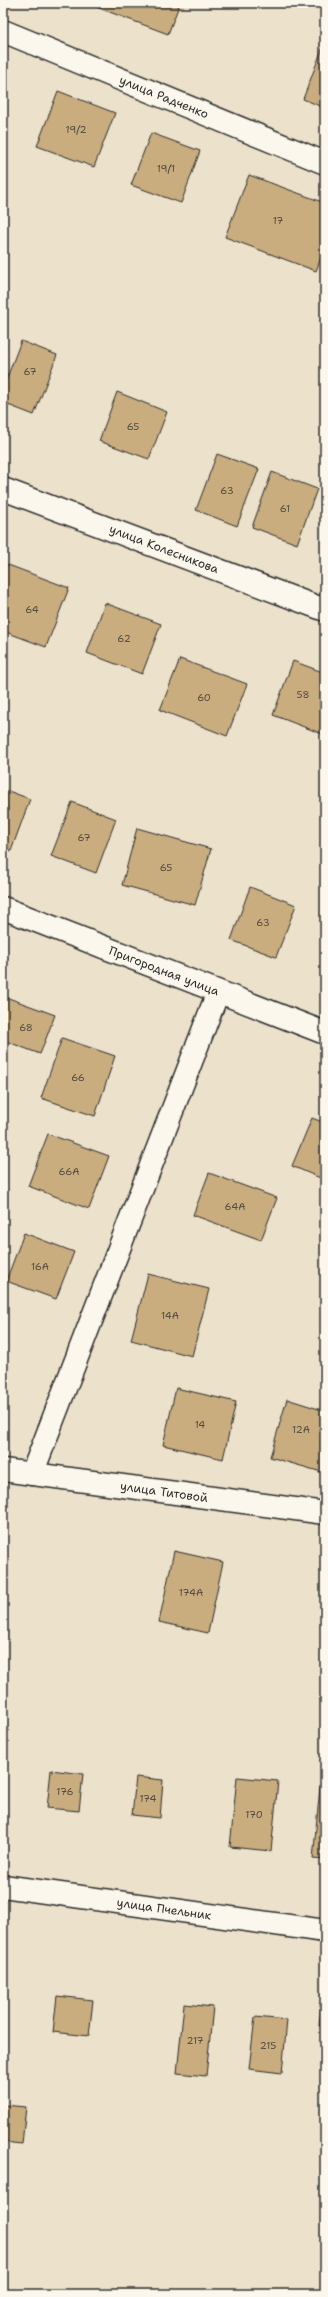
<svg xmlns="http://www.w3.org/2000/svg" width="328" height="2297" font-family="'Shantell Sans',sans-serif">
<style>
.building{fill:#c9ad7f;stroke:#2b2b2b}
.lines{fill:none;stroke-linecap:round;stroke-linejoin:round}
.street-casing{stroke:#2b2b2b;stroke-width:25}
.street{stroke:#fbf7ec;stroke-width:22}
.labels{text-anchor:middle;stroke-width:3;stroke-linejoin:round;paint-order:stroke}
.number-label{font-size:10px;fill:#524c40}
.street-label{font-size:12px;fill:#2b2b2b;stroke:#fbf7ec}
</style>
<rect width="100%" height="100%" fill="#ece1cb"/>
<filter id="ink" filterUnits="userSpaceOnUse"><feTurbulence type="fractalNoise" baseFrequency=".025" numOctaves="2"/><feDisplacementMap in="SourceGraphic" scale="8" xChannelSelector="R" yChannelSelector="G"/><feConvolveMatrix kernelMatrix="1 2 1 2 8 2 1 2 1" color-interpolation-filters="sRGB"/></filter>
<g filter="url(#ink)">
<g class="building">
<polygon points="92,3 180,3 168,34 91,5"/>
<polygon points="324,44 325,44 325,108 303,99"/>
<polygon points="58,91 115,113 94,167 37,146"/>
<polygon points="151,133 200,151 181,203 131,185"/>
<polygon points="249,175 325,203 325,247 316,271 225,237"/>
<polygon points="21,341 57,355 34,415 3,403 3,388"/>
<polygon points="117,392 167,412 149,459 99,441"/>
<polygon points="217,454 259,469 237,526 196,510"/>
<polygon points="272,472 317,489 297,544 252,527"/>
<polygon points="3,563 69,588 46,647 3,631"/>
<polygon points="105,603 161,624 142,674 87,653"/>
<polygon points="180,659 247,684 227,736 160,710"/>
<polygon points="293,661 325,673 325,735 273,715"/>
<polygon points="3,789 30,799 11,851 3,848"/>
<polygon points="72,802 116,819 96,873 51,856"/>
<polygon points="137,828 211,849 195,905 122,885"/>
<polygon points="250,887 296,905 276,957 231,940"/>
<polygon points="3,996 55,1015 40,1054 3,1040"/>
<polygon points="62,1038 115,1056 95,1116 41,1098"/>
<polygon points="312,1118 325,1123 325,1180 292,1166"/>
<polygon points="48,1134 109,1156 89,1209 28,1186"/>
<polygon points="209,1173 277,1198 261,1240 193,1215"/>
<polygon points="24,1233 74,1252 56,1299 6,1281"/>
<polygon points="148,1274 209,1289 192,1356 131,1340"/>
<polygon points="176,1388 236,1402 223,1459 163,1445"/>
<polygon points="287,1399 325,1411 325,1473 270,1457"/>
<polygon points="174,1551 223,1562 208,1633 159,1622"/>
<polygon points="51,1770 83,1774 79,1811 47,1808"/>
<polygon points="136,1777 163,1780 160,1818 132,1815"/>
<polygon points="237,1777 278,1781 271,1851 230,1847"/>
<polygon points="320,1787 325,1788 325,1860 313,1859"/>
<polygon points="322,1994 325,1994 325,2026 319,2026"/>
<polygon points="57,1996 93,2000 89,2036 53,2032"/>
<polygon points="184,2004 213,2007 206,2076 177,2073"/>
<polygon points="255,2017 287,2020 282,2073 249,2069"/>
<polygon points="3,2105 26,2107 22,2144 3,2142"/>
</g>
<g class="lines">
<defs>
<g id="street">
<polyline points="3,31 325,163"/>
<polyline points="3,489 325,610"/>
<polyline points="3,908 325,1033"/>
<polyline points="3,1470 325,1513"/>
<polyline points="32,1474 218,992"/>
<polyline points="3,1886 325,1931"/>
</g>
</defs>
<use href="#street" class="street-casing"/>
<use href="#street" class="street"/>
</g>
</g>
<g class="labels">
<g class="number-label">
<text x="76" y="133">19/2</text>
<text x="166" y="172">19/1</text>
<text x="278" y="224">17</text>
<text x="30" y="375">67</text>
<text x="133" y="430">65</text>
<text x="227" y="494">63</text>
<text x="285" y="512">61</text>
<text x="32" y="613">64</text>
<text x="124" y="642">62</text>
<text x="303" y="698">58</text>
<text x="204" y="701">60</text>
<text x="84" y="841">67</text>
<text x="166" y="871">65</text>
<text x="263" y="926">63</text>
<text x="26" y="1031">68</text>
<text x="78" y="1081">66</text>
<text x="69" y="1175">66А</text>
<text x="235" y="1210">64А</text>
<text x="40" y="1270">16А</text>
<text x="170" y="1319">14А</text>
<text x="200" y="1428">14</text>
<text x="301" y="1433">12А</text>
<text x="191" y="1596">174А</text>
<text x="65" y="1795">176</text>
<text x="148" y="1802">174</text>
<text x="254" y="1818">170</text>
<text x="195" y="2044">217</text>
<text x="268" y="2049">215</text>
</g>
<g class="street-label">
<text transform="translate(164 97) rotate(22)" y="4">улица Радченко</text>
<text transform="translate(164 549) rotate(21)" y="4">улица Колесникова</text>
<text transform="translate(164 971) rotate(21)" y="4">Пригородная улица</text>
<text transform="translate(164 1492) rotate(8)" y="4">улица Титовой</text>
<text transform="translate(164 1909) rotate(8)" y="4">улица Пчельник</text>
</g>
</g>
<rect width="328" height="2297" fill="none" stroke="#fbf7ec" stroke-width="16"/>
<rect x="8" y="8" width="312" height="2281" fill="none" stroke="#2b2b2b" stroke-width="1.5" filter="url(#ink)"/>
</svg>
